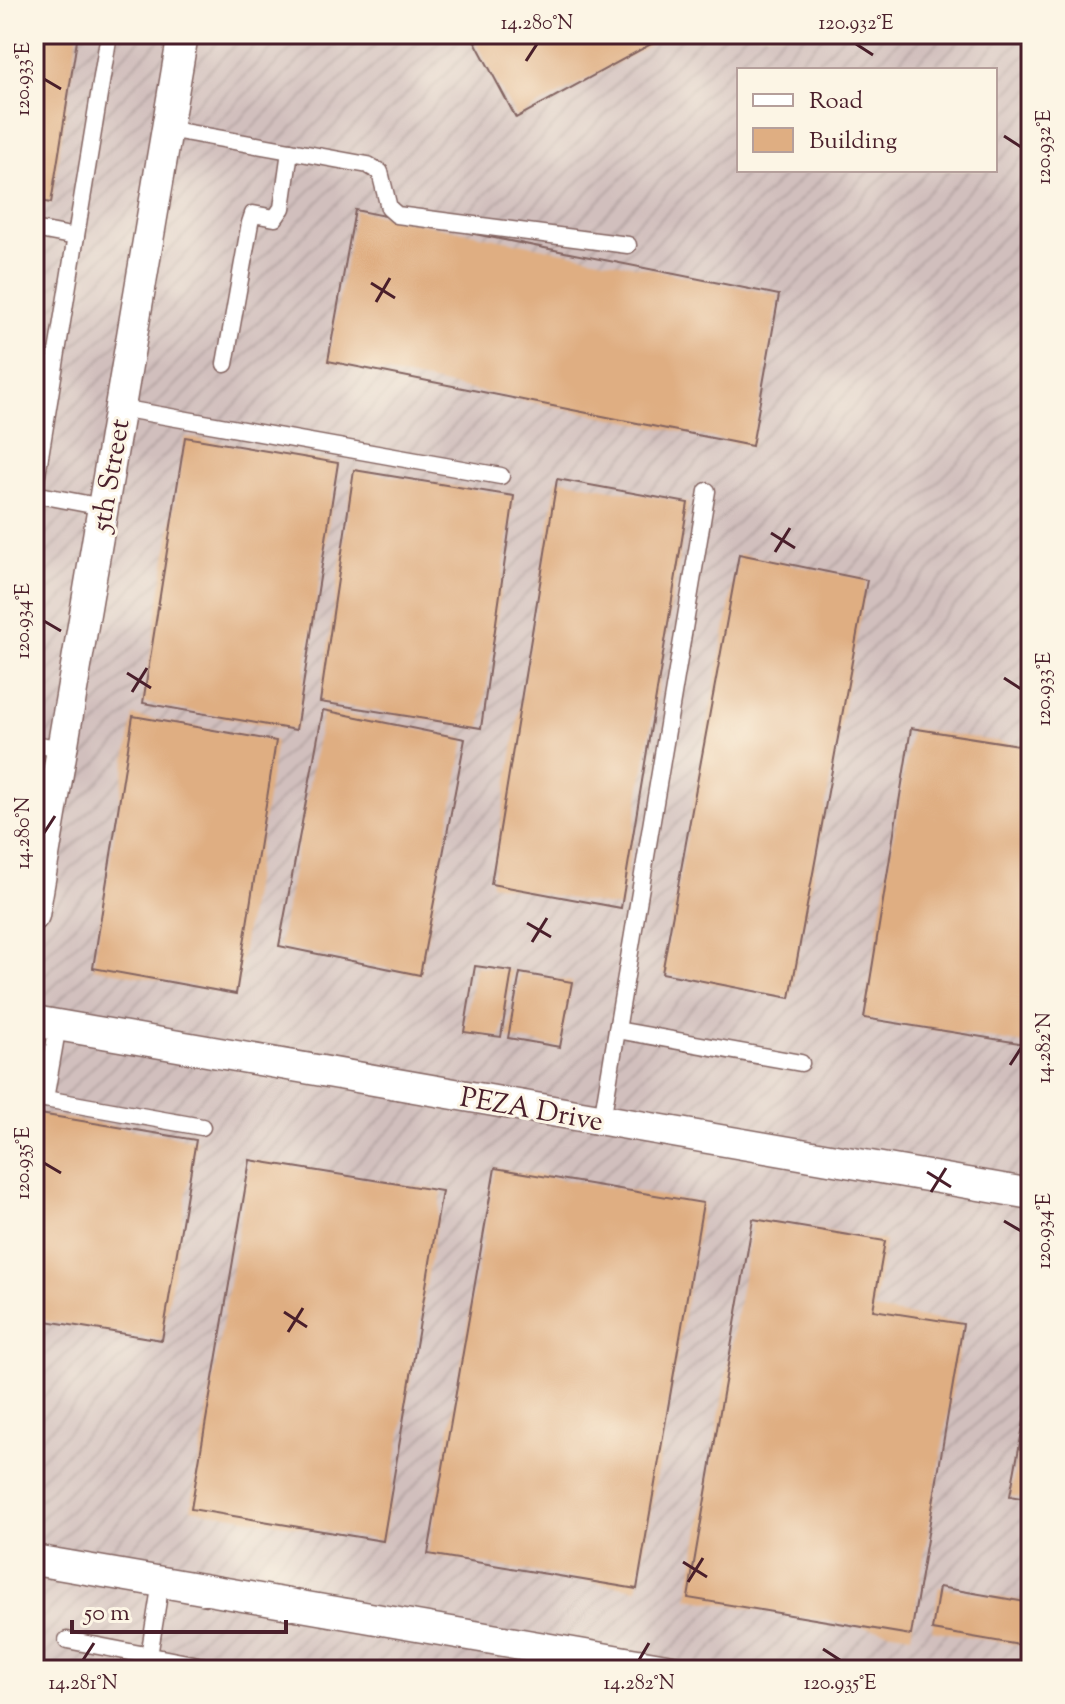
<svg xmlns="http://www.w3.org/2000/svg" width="1065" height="1704" font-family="'Sorts Mill Goudy',serif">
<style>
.industrial{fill:url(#industrial-furrows);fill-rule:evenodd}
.building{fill:#dfae82}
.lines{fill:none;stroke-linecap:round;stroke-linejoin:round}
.lane-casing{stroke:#836460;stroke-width:19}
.street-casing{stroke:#836460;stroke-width:33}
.lane{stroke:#fff;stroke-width:16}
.street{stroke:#fff;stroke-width:30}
.ticks{fill:none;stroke:#4a1f2b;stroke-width:3}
.labels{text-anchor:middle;stroke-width:6;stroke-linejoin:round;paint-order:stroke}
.street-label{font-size:28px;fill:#4a1f2b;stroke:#fcf5e5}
.neatline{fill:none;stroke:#4a1f2b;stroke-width:3}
.ticks-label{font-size:20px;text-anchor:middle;fill:#4a1f2b}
</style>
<defs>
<pattern id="industrial-furrows" width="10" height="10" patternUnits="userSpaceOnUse" patternTransform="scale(2)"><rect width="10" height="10" fill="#d1bfbd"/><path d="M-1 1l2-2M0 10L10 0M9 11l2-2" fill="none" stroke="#b5a4a3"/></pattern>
</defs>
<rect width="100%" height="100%" fill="#fcf5e5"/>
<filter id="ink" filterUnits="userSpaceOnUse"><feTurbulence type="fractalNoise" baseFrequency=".0125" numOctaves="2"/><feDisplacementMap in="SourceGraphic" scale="16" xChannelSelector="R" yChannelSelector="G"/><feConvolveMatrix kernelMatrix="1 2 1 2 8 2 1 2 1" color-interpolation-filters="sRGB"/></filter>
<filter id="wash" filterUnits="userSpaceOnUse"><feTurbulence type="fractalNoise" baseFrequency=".006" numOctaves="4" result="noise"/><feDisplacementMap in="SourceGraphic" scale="32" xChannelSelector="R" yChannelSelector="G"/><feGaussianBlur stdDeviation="1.8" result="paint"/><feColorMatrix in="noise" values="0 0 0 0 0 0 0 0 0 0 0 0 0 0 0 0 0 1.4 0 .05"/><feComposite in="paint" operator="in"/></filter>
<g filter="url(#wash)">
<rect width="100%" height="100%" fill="#ece4c3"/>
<path class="industrial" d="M34,34H1031V1670H34ZM739,70H995V170H739Z"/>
<g id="blocks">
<g class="building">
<polygon points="34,34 78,34 51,203 34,200"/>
<polygon points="471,34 662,34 664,37 516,118"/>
<polygon points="355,210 779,295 752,446 328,361"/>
<polygon points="34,250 44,252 36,306 34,305"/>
<polygon points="185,437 338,463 296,730 143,703"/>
<polygon points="354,470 514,496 481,728 320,702"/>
<polygon points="557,479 688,503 621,908 491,884"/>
<polygon points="739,554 867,580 790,998 662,973"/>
<polygon points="323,710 465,739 420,975 279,946"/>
<polygon points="133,716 276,741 236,994 93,968"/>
<polygon points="911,728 1031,747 1031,1045 864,1018"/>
<polygon points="475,966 512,971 501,1037 464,1032"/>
<polygon points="520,973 572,982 560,1047 508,1038"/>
<polygon points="34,1113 196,1140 162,1340 34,1319"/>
<polygon points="250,1160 442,1191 383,1541 191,1509"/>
<polygon points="495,1168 703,1203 637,1589 428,1554"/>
<polygon points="753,1219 885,1241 873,1310 963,1324 911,1635 688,1598"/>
<polygon points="1029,1394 1031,1394 1031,1500 1010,1496"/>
<polygon points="939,1587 1031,1603 1031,1647 932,1630"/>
</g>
</g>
</g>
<g filter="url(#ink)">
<use href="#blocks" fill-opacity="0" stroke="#836460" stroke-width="2"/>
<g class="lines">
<defs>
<g id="lane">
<polyline points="167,129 368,165 380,172 389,208 397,215 628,245"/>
<polyline points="34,229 76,237"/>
<polyline points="225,364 250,223 253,214 275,218 282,208 290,151"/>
<polyline points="120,408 501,476"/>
<polyline points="34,493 109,34"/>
<polyline points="34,494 103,507"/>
<polyline points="34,744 62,749"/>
<polyline points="617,1030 801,1063"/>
<polyline points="34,1097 202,1127"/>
<polyline points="45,1099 58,1025"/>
<polyline points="602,1120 707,491"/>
<polyline points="67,1640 224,1670"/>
<polyline points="149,1656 161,1582"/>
</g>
<g id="street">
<polyline points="34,915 183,34"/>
<polyline points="34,1021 1031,1194"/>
<polyline points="34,1560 672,1670"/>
</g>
</defs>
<use href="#lane" class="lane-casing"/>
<use href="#street" class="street-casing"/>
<use href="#lane" class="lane"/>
<use href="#street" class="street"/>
</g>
</g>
<path class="ticks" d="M856,44L873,55M526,61L537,44M44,79L61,89M1004,136L1021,147M371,283L395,298M376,302L390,278M771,533L795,548M775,552L790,528M44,621L61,631M127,673L151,688M1004,678L1021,689M132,692L147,668M44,833L55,816M527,923L551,937M532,942L547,918M1010,1065L1021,1048M44,1163L61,1173M927,1172L951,1187M931,1192L946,1168M1004,1221L1021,1231M284,1312L307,1327M288,1332L303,1308M683,1562L707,1577M688,1582L703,1558M823,1649L840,1660M83,1660L94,1643M639,1660L649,1643"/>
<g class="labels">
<g class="street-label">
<text transform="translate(109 475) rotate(-80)" y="10">5th Street</text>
<text transform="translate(532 1108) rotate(10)" y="10">PEZA Drive</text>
</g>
</g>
<rect width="1065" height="1704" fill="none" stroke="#fcf5e5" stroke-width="88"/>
<rect x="737" y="68" width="260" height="104" fill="#fcf5e5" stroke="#b59f9b" stroke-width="2"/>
<rect x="753" y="94" width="40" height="12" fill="#ffffff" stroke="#b59f9b" stroke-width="2"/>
<text x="809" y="108" font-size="24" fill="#4a1f2b">Road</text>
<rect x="753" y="128" width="40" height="24" fill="#dfae82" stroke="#b59f9b" stroke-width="2"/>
<text x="809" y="148" font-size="24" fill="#4a1f2b">Building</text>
<path d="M72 1620v12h214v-12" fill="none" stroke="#4a1f2b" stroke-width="4"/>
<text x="84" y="1620" font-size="24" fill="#4a1f2b" stroke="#fcf5e5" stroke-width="6" paint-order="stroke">50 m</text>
<rect x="44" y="44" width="977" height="1616" class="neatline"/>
<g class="ticks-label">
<text x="537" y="29">14.280°N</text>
<text x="856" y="29">120.932°E</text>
<text transform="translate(22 79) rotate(-90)" y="7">120.933°E</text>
<text transform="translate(1043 147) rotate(-90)" y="7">120.932°E</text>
<text transform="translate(22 621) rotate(-90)" y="7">120.934°E</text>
<text transform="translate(1043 689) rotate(-90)" y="7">120.933°E</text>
<text transform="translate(22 833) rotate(-90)" y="7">14.280°N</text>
<text transform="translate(1043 1048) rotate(-90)" y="7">14.282°N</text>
<text transform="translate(22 1163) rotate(-90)" y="7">120.935°E</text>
<text transform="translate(1043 1231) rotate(-90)" y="7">120.934°E</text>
<text x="83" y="1689">14.281°N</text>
<text x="639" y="1689">14.282°N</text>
<text x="840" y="1689">120.935°E</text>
</g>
</svg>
